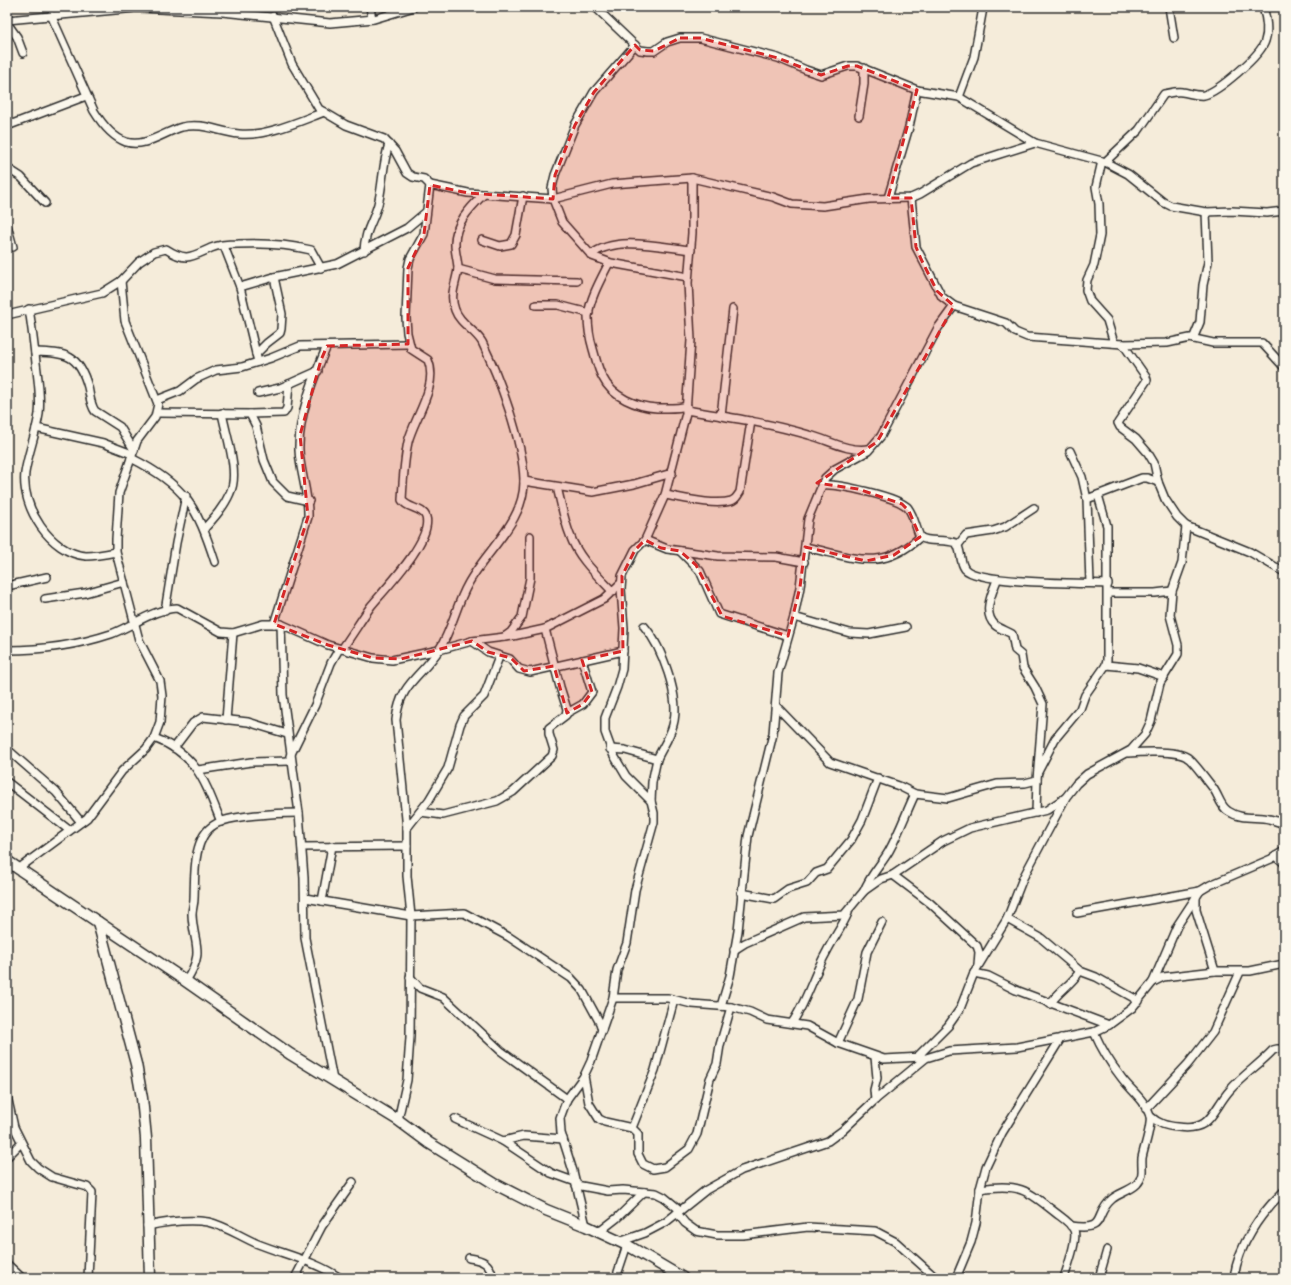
<svg xmlns="http://www.w3.org/2000/svg" width="1291" height="1285" font-family="Pangolin,sans-serif">
<style>
.lines{fill:none;stroke-linecap:round;stroke-linejoin:round}
.street-casing{stroke:#2b2b2b;stroke-width:10}
.secondary-casing{stroke:#2b2b2b;stroke-width:13}
.street{stroke:#fbf7ec;stroke-width:7}
.secondary{stroke:#fbf7ec;stroke-width:10}
.marked{fill:#d62828;fill-opacity:0.2;stroke:#d62828;stroke-width:3;stroke-dasharray:8 5;stroke-linejoin:round}
</style>
<rect width="100%" height="100%" fill="#f5ecda"/>
<filter id="ink" filterUnits="userSpaceOnUse"><feTurbulence type="fractalNoise" baseFrequency=".025" numOctaves="2"/><feDisplacementMap in="SourceGraphic" scale="8" xChannelSelector="R" yChannelSelector="G"/><feConvolveMatrix kernelMatrix="1 2 1 2 8 2 1 2 1" color-interpolation-filters="sRGB"/></filter>
<g filter="url(#ink)">
<g class="lines">
<defs>
<g id="street">
<polyline points="370,7 372,19"/>
<polyline points="595,7 640,50 648,51 654,51 667,42 680,38 700,38 778,58 806,70 821,75 848,66 857,66 917,90 959,97 1035,143 1105,162 1128,174 1163,202 1171,206 1206,212 1232,211 1267,213 1284,211"/>
<polyline points="1169,7 1174,38"/>
<path d="M51,15L94,111C102,124 112,137 126,142C145,148 164,132 182,127C202,122 219,132 239,134C265,137 300,121 324,112"/>
<path d="M273,16L292,64L319,109L346,125L384,139L395,151L407,173L413,177L424,179L430,185L424,234L410,259L408,268L406,318L407,333L411,349L428,360C439,386 414,418 408,442C404,461 403,481 402,500C407,509 423,507 426,517C433,540 385,589 371,606C361,620 352,635 342,649"/>
<polyline points="7,20 137,8 222,12 330,23 374,19 414,7"/>
<polyline points="7,23 17,37 23,53"/>
<polyline points="635,45 594,92 575,125 555,175 552,188 553,199 562,222 592,256 611,263 688,277"/>
<polyline points="959,97 974,57 983,8"/>
<polyline points="859,116 864,84 864,68"/>
<polyline points="7,126 86,96"/>
<polyline points="1102,161 1096,187 1099,204 1100,235 1094,265 1087,280 1086,290 1090,301 1107,320 1114,343"/>
<path d="M1105,162L1139,130L1164,94C1170,93 1176,91 1182,92C1190,93 1196,96 1204,95C1219,91 1261,55 1265,41C1269,30 1266,17 1263,7"/>
<polyline points="7,168 21,177 45,203"/>
<polyline points="430,185 468,193 553,199 612,184 692,178 773,197 792,204 823,206 869,199 911,198 920,194 971,163 1035,143"/>
<polyline points="888,198 909,127 917,90"/>
<polyline points="911,198 916,247 942,297 954,306 1006,323 1015,332 1027,337 1123,344 1167,343 1190,338 1213,343 1262,343 1284,367"/>
<polyline points="7,225 13,247"/>
<polyline points="482,240 500,246 511,244 516,235 523,196"/>
<polyline points="224,246 240,287 258,362"/>
<path d="M364,251C365,228 375,220 379,200C383,181 383,162 389,144"/>
<path d="M591,255C615,235 661,247 691,250"/>
<path d="M609,263C601,279 590,298 588,316C588,327 590,339 593,349C596,359 598,370 603,378C612,397 637,407 657,408C667,408 677,409 687,406"/>
<polyline points="458,269 495,279 577,281"/>
<polyline points="240,287 274,277 337,264 407,228 426,212"/>
<polyline points="536,305 558,305 589,313"/>
<path d="M29,309C32,327 34,345 36,363C38,380 41,396 39,414C36,434 28,453 25,473C21,507 50,553 86,556C96,556 106,554 116,552"/>
<path d="M7,315L102,293L121,281L139,262L154,252L166,249C186,262 191,257 211,248C218,245 230,244 238,244C263,243 287,244 311,250L321,268"/>
<polyline points="1193,339 1200,322 1203,285 1208,262 1206,212"/>
<polyline points="1123,344 1146,377 1147,380 1118,423 1120,427 1136,439 1148,453 1154,463 1158,482 1165,499 1177,517 1186,526 1250,552 1284,572"/>
<path d="M35,352C66,353 79,354 88,387C90,395 90,404 95,411L120,427L134,450"/>
<polyline points="256,354 267,343 280,333 281,329 282,314 274,277"/>
<polyline points="258,393 280,388 318,371"/>
<polyline points="157,400 180,391 196,379 216,370 242,367 271,358 300,346 408,344"/>
<path d="M686,410C728,417 769,423 809,435C829,440 847,452 868,449"/>
<polyline points="157,413 250,414 256,426 264,460 273,482 287,496 309,501"/>
<polyline points="250,414 284,413 287,408 289,384"/>
<polyline points="721,416 733,309"/>
<polyline points="36,428 103,443 132,454"/>
<polyline points="1070,451 1082,477 1087,499 1090,583"/>
<path d="M131,458C185,485 197,506 215,562"/>
<polyline points="524,481 593,492 634,484 672,473"/>
<path d="M821,485C836,483 899,497 908,508C914,516 916,528 920,537C928,543 944,538 956,543C962,550 959,561 965,569C978,584 1084,583 1108,584"/>
<path d="M557,487C561,503 564,520 570,535C578,558 597,575 613,592"/>
<path d="M665,495C683,498 714,506 731,501C736,500 737,496 740,492L751,421"/>
<polyline points="1087,499 1142,478 1147,478 1158,482"/>
<path d="M204,529C214,518 224,507 230,493C240,473 226,435 222,413"/>
<polyline points="645,540 667,549 718,556 776,557 804,562"/>
<polyline points="958,545 966,535 993,531 1005,527 1034,508"/>
<path d="M805,547C851,556 880,574 920,537"/>
<polyline points="680,551 700,571 719,614 788,636"/>
<path d="M997,580C992,593 982,613 995,625C1000,629 1007,631 1012,634L1015,650L1021,655L1023,668L1035,687L1043,704L1037,780L1036,813"/>
<polyline points="7,586 47,577"/>
<polyline points="1108,593 1155,593 1172,591"/>
<polyline points="45,599 85,593 124,582"/>
<polyline points="165,611 176,543 186,496"/>
<polyline points="794,617 850,633 869,634 906,627"/>
<path d="M274,624L308,517C309,493 300,473 299,450C298,415 314,377 327,346"/>
<polyline points="281,624 283,695 299,813 304,878 305,938 333,1080"/>
<polyline points="504,637 511,632 522,617 530,578 530,536"/>
<polyline points="472,641 488,652 510,659 519,669 530,672 623,651"/>
<path d="M7,650C41,650 78,645 111,634C133,626 153,609 177,608L221,632L233,633L263,624H281L328,645L373,658L392,660L439,650L472,641L513,636L545,629L604,599L621,583"/>
<polyline points="1106,665 1138,668 1164,677"/>
<polyline points="776,706 830,762 899,786 915,794 948,798 997,784 1025,783 1037,780"/>
<polyline points="567,713 583,704 592,692 582,660"/>
<polyline points="226,720 233,633"/>
<path d="M154,738C197,754 205,782 221,822"/>
<polyline points="174,748 193,723 203,717 248,722 287,734"/>
<polyline points="7,749 56,792 81,822"/>
<path d="M610,749L625,750L657,759C662,748 670,737 673,725C681,698 662,647 644,626"/>
<path d="M1128,753C1141,752 1178,750 1188,758C1193,761 1209,783 1213,788C1219,796 1220,806 1228,811C1241,820 1256,816 1269,819C1274,820 1279,822 1284,824"/>
<polyline points="290,756 315,705 331,663 339,649"/>
<polyline points="198,770 251,762 291,761"/>
<polyline points="1038,772 1055,739 1080,709 1085,695 1106,665 1107,660 1107,526 1098,495"/>
<polyline points="7,782 69,830"/>
<polyline points="651,801 652,782 657,759"/>
<polyline points="420,812 443,815 497,801 513,792 552,756 554,750 549,734 549,728 566,715 567,709 560,687 545,629"/>
<polyline points="407,828 429,800 448,768 460,725 464,716 484,696 499,657"/>
<polyline points="302,847 407,846"/>
<polyline points="1276,856 1284,863"/>
<polyline points="18,869 87,818 122,771 146,749 154,738 160,722 162,696 160,681 139,640 116,552 116,539 119,493 137,441 155,417 158,404 125,321 121,281"/>
<polyline points="893,875 930,903 977,946 979,952 978,965"/>
<path d="M864,891C870,875 881,865 889,851C899,833 906,813 915,794"/>
<polyline points="741,893 774,899 788,889 807,883 816,873 827,869 851,840 862,820 878,778"/>
<polyline points="1196,896 1196,910 1215,971"/>
<polyline points="305,898 411,916 464,913 509,937 571,978 582,990 600,1023 602,1030"/>
<polyline points="322,901 332,846"/>
<polyline points="1077,913 1200,891"/>
<polyline points="1007,919 1041,938 1080,971 1096,977 1139,1001"/>
<polyline points="734,950 745,943 804,917 844,915 864,891 881,879 893,875 943,841 970,828 1047,810 1065,798"/>
<polyline points="974,973 988,976 1016,990 1109,1025"/>
<polyline points="410,977 420,988 443,997 501,1051 567,1099"/>
<path d="M186,981C206,950 193,945 192,914C192,909 194,904 194,899C195,877 192,838 214,825C228,815 280,813 299,813"/>
<polyline points="1153,982 1163,977 1215,971 1250,971 1284,964"/>
<polyline points="613,998 668,998 692,1004 731,1007 750,1012 767,1020 807,1026 838,1043 884,1059 922,1057"/>
<path d="M1050,1004C1059,991 1072,984 1080,971"/>
<polyline points="721,1006 730,976 738,931 748,836 773,734 778,673 794,617 800,587 808,519 825,478 835,469 868,451 881,436 938,328 954,306"/>
<path d="M792,1023C807,1001 813,976 826,953C833,939 842,927 848,913"/>
<polyline points="838,1043 858,999 867,952 882,922"/>
<polyline points="917,1057 948,1026 960,1009 974,973 1007,919 1023,878 1066,797 1076,784 1087,774 1131,750 1145,734 1151,721 1160,683 1178,654 1178,645 1170,615 1172,591 1182,563 1186,526"/>
<polyline points="584,1076 589,1103 599,1119 605,1122 632,1128 638,1134 638,1154 643,1164 653,1169 665,1167 689,1149 697,1134 710,1079 717,1064 720,1045 731,1007"/>
<polyline points="7,1096 14,1127 31,1161 38,1168 52,1177 87,1187 92,1192 88,1278"/>
<polyline points="875,1100 874,1090 877,1078 875,1057"/>
<polyline points="1146,1109 1188,1064 1213,1032 1240,972"/>
<path d="M1150,1116C1159,1124 1166,1126 1178,1127C1212,1132 1212,1110 1230,1090C1243,1075 1260,1064 1273,1050L1277,1049H1284"/>
<polyline points="455,1119 503,1141 524,1136 563,1139"/>
<path d="M398,1120L407,1080L410,1037L411,916L407,876V829L396,720C400,683 420,678 439,650C452,630 456,605 468,584C486,550 525,522 524,480C523,441 499,377 482,342C475,330 460,324 455,310C449,295 456,284 458,269C458,261 455,253 455,245C454,224 470,208 484,194"/>
<polyline points="632,1128 655,1070 674,1000"/>
<polyline points="503,1141 551,1173 576,1182"/>
<polyline points="7,1157 21,1143"/>
<polyline points="576,1185 608,1191 623,1190 656,1193 664,1197 680,1210"/>
<path d="M980,1189C1018,1183 1026,1189 1056,1213C1061,1217 1071,1223 1074,1230C1078,1239 1067,1268 1064,1278"/>
<polyline points="677,1213 685,1223 696,1231 717,1235 743,1235 808,1227 875,1231 896,1242 936,1278"/>
<path d="M147,1226C166,1222 188,1219 208,1222C226,1226 241,1237 258,1244C286,1255 315,1261 340,1278"/>
<polyline points="586,1226 573,1171 561,1133 560,1118 567,1099 584,1076 591,1061 613,998 617,970 627,943 635,890 654,822 654,813 651,801 626,776 613,754 605,732 605,718 617,687 622,669 624,628 621,589 622,576 635,550 645,540 665,495 686,413 691,340 688,283 692,233 692,178"/>
<path d="M1071,1226C1109,1231 1092,1216 1112,1199C1119,1193 1130,1191 1137,1184C1145,1175 1141,1167 1142,1158C1144,1147 1152,1126 1150,1116C1145,1099 1130,1090 1121,1077C1110,1063 1101,1048 1094,1032"/>
<polyline points="599,1232 617,1218 644,1192"/>
<polyline points="619,1242 645,1233 666,1222 706,1190 742,1170 828,1141 843,1130 875,1100 926,1058 949,1051 1017,1047 1094,1032 1109,1025 1132,1008 1153,982 1177,926 1200,891 1210,885 1271,859 1284,851"/>
<path d="M469,1258C483,1260 490,1263 493,1278"/>
<polyline points="7,1264 22,1278"/>
<polyline points="295,1278 322,1226 353,1182"/>
<polyline points="616,1278 627,1245"/>
<polyline points="956,1278 971,1242 976,1223 980,1189 986,1167 1002,1133 1061,1038"/>
<polyline points="1099,1278 1107,1250"/>
<path d="M1234,1278C1238,1245 1261,1213 1284,1191"/>
<polyline points="1282,1278 1284,1275"/>
</g>
<g id="secondary">
<polyline points="7,861 177,975 290,1054 398,1120 429,1143 495,1184 546,1210 586,1226 627,1245 683,1278"/>
<polyline points="98,922 136,1064 142,1098 146,1138 150,1278"/>
</g>
</defs>
<use href="#street" class="street-casing"/>
<use href="#secondary" class="secondary-casing"/>
<use href="#street" class="street"/>
<use href="#secondary" class="secondary"/>
</g>
</g>
<path class="marked" d="M680,38H700L778,58L821,75L848,66H857L917,90L888,198H911L916,247L921,259L937,291L954,306L877,442L817,483L858,489L902,504L909,511L920,537L894,555L866,561L805,547L800,587L788,636L722,616L696,565L680,551L661,548L645,540L635,550L622,576L623,651L582,660L592,692L583,704L567,713L554,666L524,671L511,658L488,652L472,641L401,659L373,658L328,645L274,624L308,517L300,435L321,360L327,346L408,344V268L424,234L430,185L468,193L553,199L555,175L575,125L594,92L635,45L640,50L654,51Z"/>
<rect width="1291" height="1285" fill="none" stroke="#fbf7ec" stroke-width="24"/>
<rect x="12" y="12" width="1267" height="1261" fill="none" stroke="#2b2b2b" stroke-width="1.5" filter="url(#ink)"/>
</svg>
